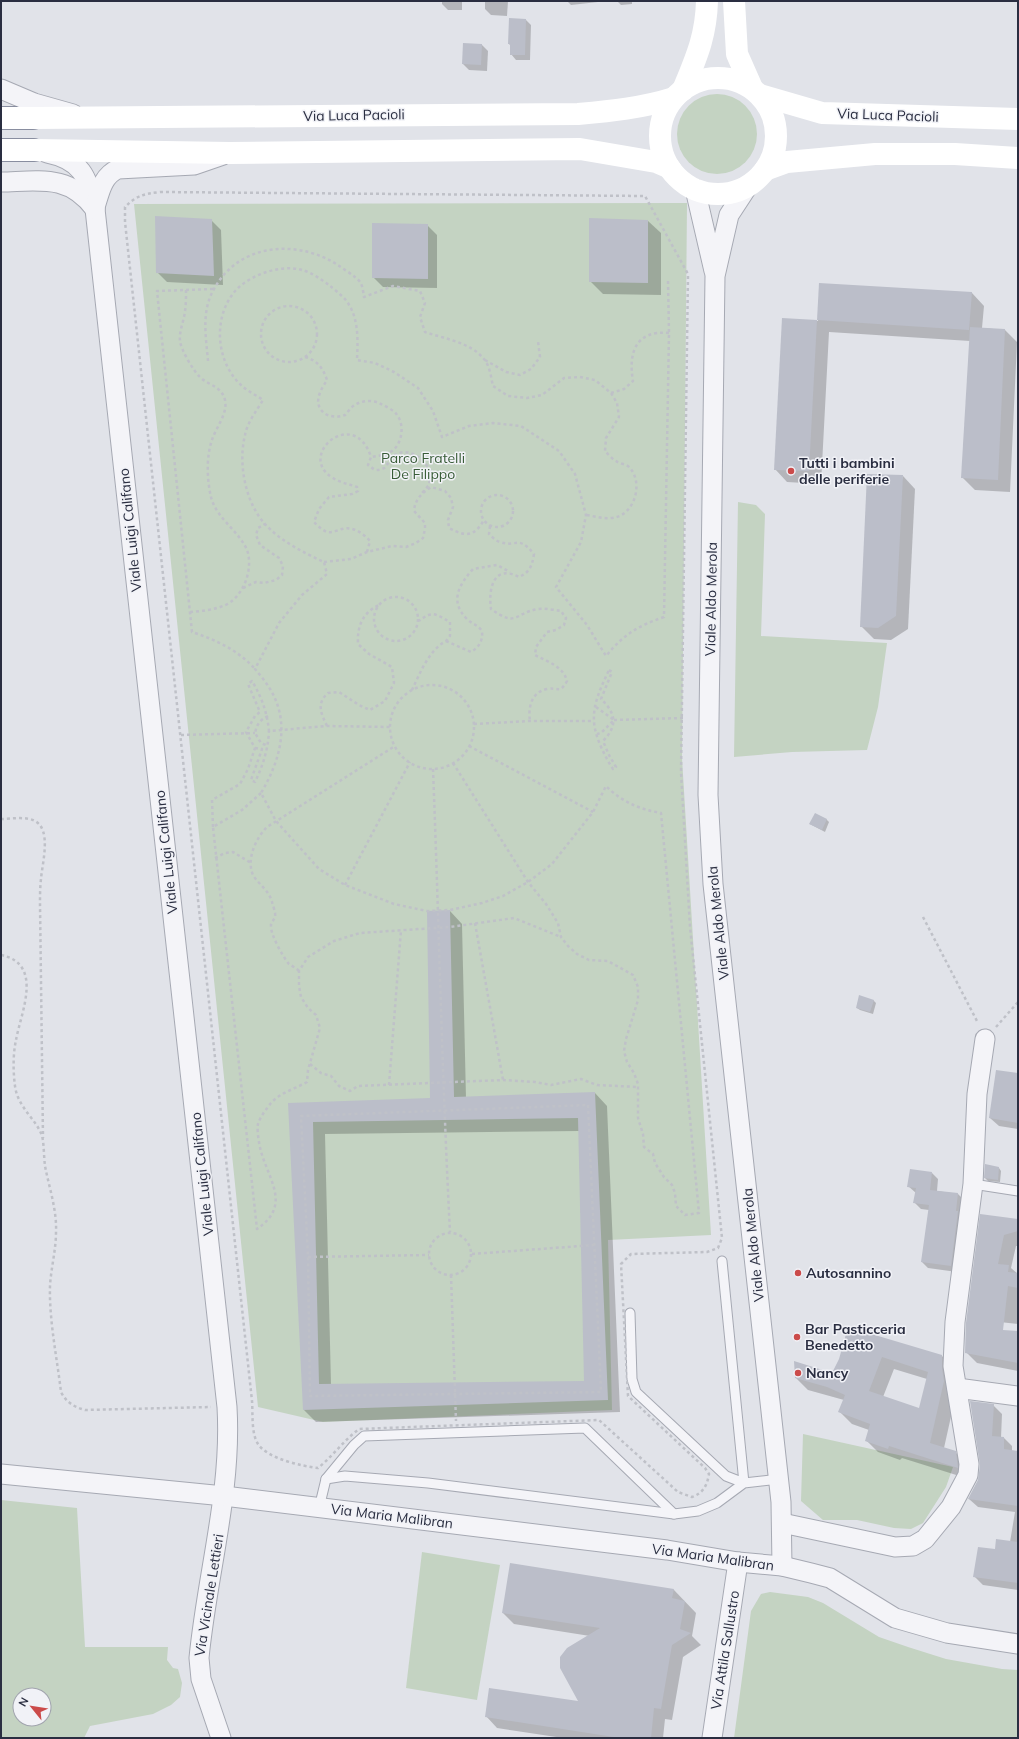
<svg xmlns="http://www.w3.org/2000/svg" width="1019" height="1739" font-family="Mulish,sans-serif">
<style>
.green{fill:#c4d3c2;fill-rule:evenodd}
.shadow{fill:#0003;fill-rule:evenodd}
.building{fill:#bbbec9;fill-rule:evenodd}
.lines{fill:none;stroke-linecap:round;stroke-linejoin:round}
.service-casing{stroke:#a6a9b3;stroke-width:11}
.minor-casing{stroke:#a6a9b3;stroke-width:21}
.trunk-casing{stroke:#898ea0;stroke-width:24}
.path{stroke:#bfc1c8;stroke-width:2.5;stroke-dasharray:3 3;stroke-linecap:butt}
.service{stroke:#f4f4f8;stroke-width:9}
.minor{stroke:#f4f4f8;stroke-width:19}
.secondary{stroke:#fff;stroke-width:22}
.trunk{stroke:#fff;stroke-width:22}
.poi-dot{fill:#cb4b4a;stroke:#f1f2f7;stroke-width:1.5}
.labels{text-anchor:middle;stroke-width:3;stroke-linejoin:round;paint-order:stroke}
.street-label{font-size:14px;fill:#2a2e41;stroke:#f1f2f7}
.park-label{font-size:14px;fill:#385c37;stroke:#f1f2f7}
.poi-label{font-size:14px;font-weight:bold;fill:#2a2e41;stroke:#f1f2f7;text-anchor:start}
</style>
<rect width="100%" height="100%" fill="#e1e3e9"/>
<g class="green">
<circle cx="717" cy="134" r="40"/>
<polygon points="687,203 682,758 711,1235 608,1240 612,1410 323,1422 258,1407 134,204"/>
<polygon points="738,502 756,505 765,514 761,636 887,643 878,707 867,750 792,752 734,757"/>
<polygon points="803,1434 953,1467 946,1487 923,1523 911,1529 894,1528 857,1520 823,1520 801,1501"/>
<path d="M1,1500L77,1508L85,1647H168L167,1660L173,1668L178,1669L182,1683L180,1697L171,1705L153,1714L90,1726L84,1738H1ZM20,1695H44V1719H20Z"/>
<polygon points="422,1552 500,1565 477,1700 406,1688"/>
<polygon points="770,1592 808,1597 823,1603 879,1637 908,1647 946,1659 1002,1669 1018,1670 1018,1738 734,1738 751,1611 761,1594"/>
</g>
<g class="shadow">
<polygon points="442,1 462,1 462,10 448,10 442,4"/>
<polygon points="485,1 508,1 507,16 491,15 485,9"/>
<polygon points="567,1 607,1 571,5"/>
<polygon points="617,1 632,1 632,4 621,5"/>
<polygon points="526,20 531,25 530,60 516,60 511,54 511,46 509,44"/>
<polygon points="464,44 482,45 488,51 487,71 469,70 463,64"/>
<polygon points="590,219 648,221 661,233 661,295 603,294 590,281"/>
<polygon points="211,220 221,230 223,285 167,282 157,272"/>
<polygon points="427,225 437,235 437,288 383,287 373,277"/>
<polygon points="820,284 972,293 984,306 982,328 1005,330 1017,342 1010,492 975,490 962,477 970,341 829,332 821,484 787,482 775,469 783,319 818,321"/>
<polygon points="903,476 915,489 908,629 891,640 874,639 861,626"/>
<polygon points="826,819 829,822 825,832 810,824"/>
<path d="M450,911L462,924L466,1098L595,1093L607,1106L620,1412L316,1422L304,1410L289,1104L431,1099ZM579,1131L585,1382L331,1385L325,1134Z"/>
<polygon points="873,1000 876,1003 873,1014 860,1010 857,1008"/>
<polygon points="1018,1074 1018,1129 999,1126 990,1118"/>
<polygon points="999,1168 1001,1171 1000,1182 988,1181 985,1178"/>
<polygon points="932,1173 938,1179 937,1191 958,1194 964,1200 957,1272 928,1268 922,1262 929,1210 921,1209 914,1202 916,1193 908,1186"/>
<polygon points="981,1215 1018,1220 1018,1246 1016,1246 1011,1268 1018,1274 1018,1324 981,1320"/>
<path d="M848,1328L942,1356L954,1368L956,1394L944,1448L955,1452L967,1464L969,1479L902,1458L900,1460L878,1452L866,1440L869,1430L852,1424L840,1412L844,1400L808,1390L796,1378L832,1374L840,1359ZM894,1369L927,1379L920,1410L883,1397Z"/>
<polygon points="1018,1339 1018,1371 977,1363 966,1352"/>
<polygon points="993,1405 1002,1414 1001,1438 1004,1438 1012,1446 1012,1451 1018,1452 1018,1590 983,1585 974,1576 996,1551 1010,1542 1015,1512 978,1507 969,1499 979,1480"/>
<polygon points="511,1565 674,1590 696,1613 692,1636 701,1645 683,1657 672,1720 665,1719 663,1738 563,1738 497,1728 486,1716 580,1702 590,1636 514,1624 503,1613"/>
</g>
<g class="building">
<polygon points="509,18 526,19 525,55 510,55 510,44 508,44"/>
<polygon points="463,43 482,44 481,65 462,64"/>
<polygon points="155,216 212,219 214,276 156,273"/>
<polygon points="589,218 648,220 648,283 589,282"/>
<polygon points="372,223 428,224 428,279 372,278"/>
<polygon points="819,283 972,292 969,330 817,320"/>
<polygon points="782,318 817,320 809,471 774,470"/>
<polygon points="970,327 1005,329 998,480 961,478"/>
<polygon points="867,474 903,475 896,616 878,628 860,627"/>
<polygon points="815,813 827,819 822,830 809,824"/>
<path d="M450,910L454,1097L595,1092L608,1400L303,1410L288,1103L430,1098L427,911ZM578,1118L584,1381L319,1384L313,1122Z"/>
<polygon points="859,995 874,1000 870,1012 856,1008"/>
<polygon points="996,1070 1018,1073 1018,1123 989,1118"/>
<polygon points="985,1164 999,1167 998,1180 984,1178"/>
<polygon points="910,1169 932,1172 930,1190 958,1193 956,1211 958,1211 951,1266 921,1262 929,1205 913,1203 916,1188 907,1187"/>
<polygon points="980,1214 1018,1219 1018,1231 1004,1235 998,1264 1009,1265 1008,1272 1018,1273 1018,1288 1008,1286 1003,1330 1018,1331 1018,1363 965,1353 966,1323"/>
<path d="M848,1327L942,1355V1368L944,1381L930,1443L956,1451L958,1468L889,1446L888,1449L865,1441L870,1424L838,1412L845,1395L827,1387L795,1378L794,1361L832,1373L839,1359ZM882,1357L928,1372L919,1408L869,1391Z"/>
<polygon points="970,1401 994,1404 992,1436 1004,1437 1004,1449 1018,1451 1018,1506 968,1499 978,1480 980,1465"/>
<polygon points="996,1539 1018,1542 1018,1583 973,1577 978,1547 995,1549"/>
<polygon points="510,1563 674,1589 672,1598 685,1601 680,1629 691,1633 672,1645 661,1709 654,1708 651,1738 620,1738 485,1717 489,1688 578,1701 560,1668 560,1657 567,1648 600,1628 502,1613"/>
</g>
<g class="lines">
<defs>
<g id="service">
<polyline points="973,1184 1018,1191"/>
<polyline points="630,1313 632,1379 636,1392 726,1476 744,1483 722,1261"/>
<polyline points="326,1479 345,1476 428,1483 674,1514 698,1511 717,1503 744,1483 779,1479"/>
<polyline points="319,1508 326,1479 354,1445 364,1436 585,1428 674,1514"/>
</g>
<g id="minor">
<polyline points="1,89 34,103 73,114"/>
<path d="M47,153C81,160 88,176 95,209L227,1407C232,1492 207,1574 199,1658L201,1679L221,1738"/>
<path d="M1,182C40,181 69,174 95,209"/>
<polyline points="748,186 729,215 715,276 708,795 713,884 781,1502 782,1566"/>
<polyline points="695,189 714,271"/>
<path d="M95,207C100,192 102,176 118,169L194,165L223,155"/>
<polyline points="957,1388 1018,1396"/>
<polyline points="1,1474 224,1496 667,1550 738,1562 782,1566 811,1573 830,1578 895,1618 947,1633 1018,1644"/>
<polyline points="782,1523 895,1547 913,1546 925,1539 951,1507 968,1475 969,1464 953,1366 955,1322 973,1184 977,1094 985,1039"/>
<polyline points="712,1738 738,1562"/>
</g>
<g id="trunk">
<polyline points="1,118 33,118"/>
<polyline points="1,150 34,150"/>
</g>
</defs>
<use href="#service" class="service-casing"/>
<use href="#minor" class="minor-casing"/>
<use href="#trunk" class="trunk-casing"/>
<g class="path">
<path d="M160,192L645,196L688,274L681,772L690,927L722,1238L718,1248L707,1252L631,1254L621,1264L628,1396L705,1468L709,1474C707,1486 703,1493 692,1497L678,1492L599,1420L359,1429C344,1440 333,1456 318,1468C302,1466 268,1459 258,1444C251,1433 253,1414 252,1401L125,222V207C137,195 144,194 160,192Z"/>
<path d="M213,289L157,291L192,632C216,640 238,650 255,669"/>
<path d="M186,290C186,297 186,305 185,311C184,321 179,331 180,341C181,350 193,370 199,376C207,385 222,386 225,400C228,414 216,427 212,440C206,457 207,480 211,497C216,518 239,531 247,550C254,569 243,599 223,606C213,610 201,611 190,612"/>
<circle cx="289" cy="334" r="28"/>
<path d="M305,357C317,360 323,368 327,380C322,388 313,401 322,411C327,417 338,418 345,415C347,413 349,410 351,408C358,401 370,399 379,403C385,406 394,410 397,415C405,425 402,444 392,451C386,455 378,456 371,457"/>
<polyline points="485,360 506,372 520,375 531,369 540,357 538,341"/>
<path d="M208,361C206,337 201,311 214,289C238,245 292,239 333,262C339,266 357,277 360,282C363,286 363,292 364,297L393,286L420,291L425,303L420,317L425,332C445,339 470,342 484,359C490,366 491,378 493,386L508,396L527,398L542,395L564,378L580,377L595,380L611,393L617,403L619,417L606,438L605,451C608,454 612,459 616,461C620,464 627,464 630,468C644,484 634,517 611,518C603,519 594,516 586,515"/>
<path d="M611,393L624,389L633,381C628,352 636,330 669,333"/>
<circle cx="497" cy="511" r="16"/>
<path d="M490,526L489,534C492,537 496,541 500,542C518,548 517,534 534,554C532,566 530,572 519,577C494,564 488,588 491,609C517,628 514,613 538,609C545,608 554,610 561,611L566,618L564,625L556,630L547,632L536,647L535,655C548,662 563,666 567,681C560,694 558,687 547,689C531,692 528,708 530,721"/>
<path d="M367,552L370,541C362,532 351,525 339,530C335,531 331,533 327,532C322,530 318,526 314,522L319,509L329,497L352,494L358,491L357,487C349,484 341,483 333,478C295,456 354,405 371,457L368,465L375,470C390,470 385,462 394,456C408,445 425,460 431,472L429,485L422,493"/>
<path d="M324,562L351,559L367,552L392,546L406,547L416,543L423,538L425,529V523L414,511C415,499 422,493 431,487L445,491L451,498L453,507L448,520L449,528C466,537 474,537 484,520"/>
<polyline points="243,588 256,582 264,583 276,580 282,575 283,566 279,558 260,545 256,535 258,528 265,524"/>
<circle cx="396" cy="619" r="22"/>
<path d="M446,641L471,652C479,647 483,641 482,631C478,625 472,624 467,619C449,601 459,585 473,569L497,565L510,572"/>
<path d="M609,670L612,672L601,699C616,713 618,726 603,741L609,755L616,767L613,769C605,757 594,735 594,720C593,703 602,685 609,670Z"/>
<circle cx="432" cy="727" r="42"/>
<path d="M412,690C420,673 429,650 446,641L450,636V622C435,614 433,610 419,621"/>
<polyline points="596,707 614,720 601,733 597,734"/>
<path d="M268,716C260,720 257,724 255,733L261,743L268,746"/>
<polyline points="614,720 683,718"/>
<polyline points="474,724 530,721 594,721"/>
<path d="M327,726C321,713 316,704 328,693L339,692L359,705L370,710L385,701L394,683L392,667L369,654L358,644C357,627 362,613 379,605"/>
<polyline points="181,735 255,733"/>
<polyline points="469,746 593,812"/>
<path d="M255,748L262,749L251,780L255,782C263,765 268,750 269,731"/>
<path d="M453,763L528,882L546,904L558,923L561,937L568,946L577,954L589,960L608,961L633,975L638,987V1000L626,1039L624,1051L627,1062L634,1073L638,1084V1118L643,1134L644,1147L653,1154L655,1163L664,1177L672,1185L675,1193L676,1206L685,1215L699,1213L661,813C639,809 622,802 606,786L593,812L552,864L528,882L503,896L482,903L450,910L427,911L394,904L345,885L319,869L276,821L261,793C280,761 291,723 270,689C266,682 260,675 255,669L279,623L302,595L327,574L324,562C304,553 279,540 265,524C245,502 238,463 245,435C247,423 257,410 263,400C256,395 247,391 241,385C215,361 212,314 238,288C253,274 282,264 302,270C311,272 322,280 329,285C334,289 340,294 345,299C359,316 358,339 357,360L375,363L394,372L418,388L433,411L442,437L469,426L493,423L521,426L559,451L575,474L586,515L581,542L556,587L587,625L606,656C624,634 638,626 664,617L669,333L668,281"/>
<path d="M433,769C439,923 442,1078 450,1232"/>
<path d="M261,793L242,810L213,827L257,1229C295,1203 264,1176 259,1142C258,1136 257,1129 258,1124C260,1117 267,1108 271,1103C281,1092 295,1089 307,1082L308,1070L320,1028L316,1015L308,1008L301,997L299,986V971L308,957L334,941L360,933L450,927L514,918L561,937"/>
<path d="M1,819C11,819 26,816 35,821C52,830 42,864 41,879C40,887 40,896 40,904L43,1138"/>
<path d="M213,827L212,800L240,784L248,769L255,748L246,732L255,716L260,712L248,684L252,681C262,698 267,712 269,731L327,726L390,727"/>
<polyline points="215,858 225,853 233,852 251,863"/>
<polyline points="345,885 410,762"/>
<polyline points="923,917 978,1023"/>
<polyline points="475,923 503,1080"/>
<path d="M1,955C44,964 21,1012 16,1040C13,1054 13,1071 15,1086C18,1110 41,1122 43,1141C44,1149 44,1158 45,1166C49,1187 57,1210 56,1232C56,1250 51,1268 50,1286C49,1320 57,1358 61,1392C66,1402 74,1407 85,1410L211,1407"/>
<path d="M299,971C296,968 292,966 289,964C283,957 270,934 271,925C271,922 274,920 275,917C276,913 273,906 272,902C269,890 259,885 253,875C246,859 256,838 267,827L395,746"/>
<polyline points="996,1027 1018,1002"/>
<polyline points="310,1064 321,1073 331,1076 339,1086 350,1091 358,1086 503,1080 535,1082 551,1085 581,1079 597,1085 638,1087"/>
<polyline points="389,1085 401,930"/>
<polygon points="588,1105 601,1392 310,1396 308,1257 301,1116"/>
<circle cx="450" cy="1254" r="21"/>
<polyline points="472,1254 594,1245"/>
<polyline points="308,1257 429,1255"/>
<polyline points="451,1275 456,1421"/>
</g>
<use href="#service" class="service"/>
<use href="#minor" class="minor"/>
<g class="secondary">
<polyline points="734,1 737,54 752,88"/>
<circle cx="718" cy="136" r="58"/>
<path d="M683,90C696,58 706,37 707,1"/>
<polyline points="760,95 822,113 1018,119"/>
<path d="M33,118L578,114C611,111 642,108 674,98"/>
<polyline points="34,150 230,153 580,149 656,162 670,168"/>
<polyline points="765,170 787,162 875,154 955,154 1018,158"/>
</g>
<use href="#trunk" class="trunk"/>
</g>
<g class="poi-dot">
<circle cx="791" cy="471" r="4"/>
<circle cx="798" cy="1273" r="4"/>
<circle cx="797" cy="1337" r="4"/>
<circle cx="798" cy="1373" r="4"/>
</g>
<g class="labels">
<g class="street-label">
<text transform="translate(354 115) rotate(-1)" y="5">Via Luca Pacioli</text>
<text transform="translate(888 115) rotate(2)" y="5">Via Luca Pacioli</text>
<text transform="translate(130 530) rotate(-96)" y="5">Viale Luigi Califano</text>
<text transform="translate(711 599) rotate(-89)" y="5">Viale Aldo Merola</text>
<text transform="translate(166 852) rotate(-96)" y="5">Viale Luigi Califano</text>
<text transform="translate(718 923) rotate(-96)" y="5">Viale Aldo Merola</text>
<text transform="translate(202 1174) rotate(-96)" y="5">Viale Luigi Califano</text>
<text transform="translate(753 1245) rotate(-96)" y="5">Viale Aldo Merola</text>
<text transform="translate(392 1516) rotate(7)" y="5">Via Maria Malibran</text>
<text transform="translate(713 1557) rotate(8)" y="5">Via Maria Malibran</text>
<text transform="translate(209 1595) rotate(-81)" y="5">Via Vicinale Lettieri</text>
<text transform="translate(725 1650) rotate(-81)" y="5">Via Attila Sallustro</text>
</g>
<g class="park-label">
<text x="423" y="463">Parco Fratelli<tspan x="423" dy="16">De Filippo</tspan></text>
</g>
<g class="poi-label">
<text x="799" y="468">Tutti i bambini<tspan x="799" dy="16">delle periferie</tspan></text>
<text x="806" y="1278">Autosannino</text>
<text x="805" y="1334">Bar Pasticceria<tspan x="805" dy="16">Benedetto</tspan></text>
<text x="806" y="1378">Nancy</text>
</g>
</g>
<rect width="1019" height="1739" fill="none" stroke="#2a2e41" stroke-width="4"/>
<g transform="translate(32 1707) rotate(300)"><circle r="19" fill="#f1f2f7" stroke="#a1a4ae"/>
<path d="M0-3L7 15L0 10L-7 15Z" fill="#cb4b4a"/>
<text y="-6" font-size="11" font-weight="bold" text-anchor="middle" fill="#2a2e41">N</text>
</g>
</svg>
